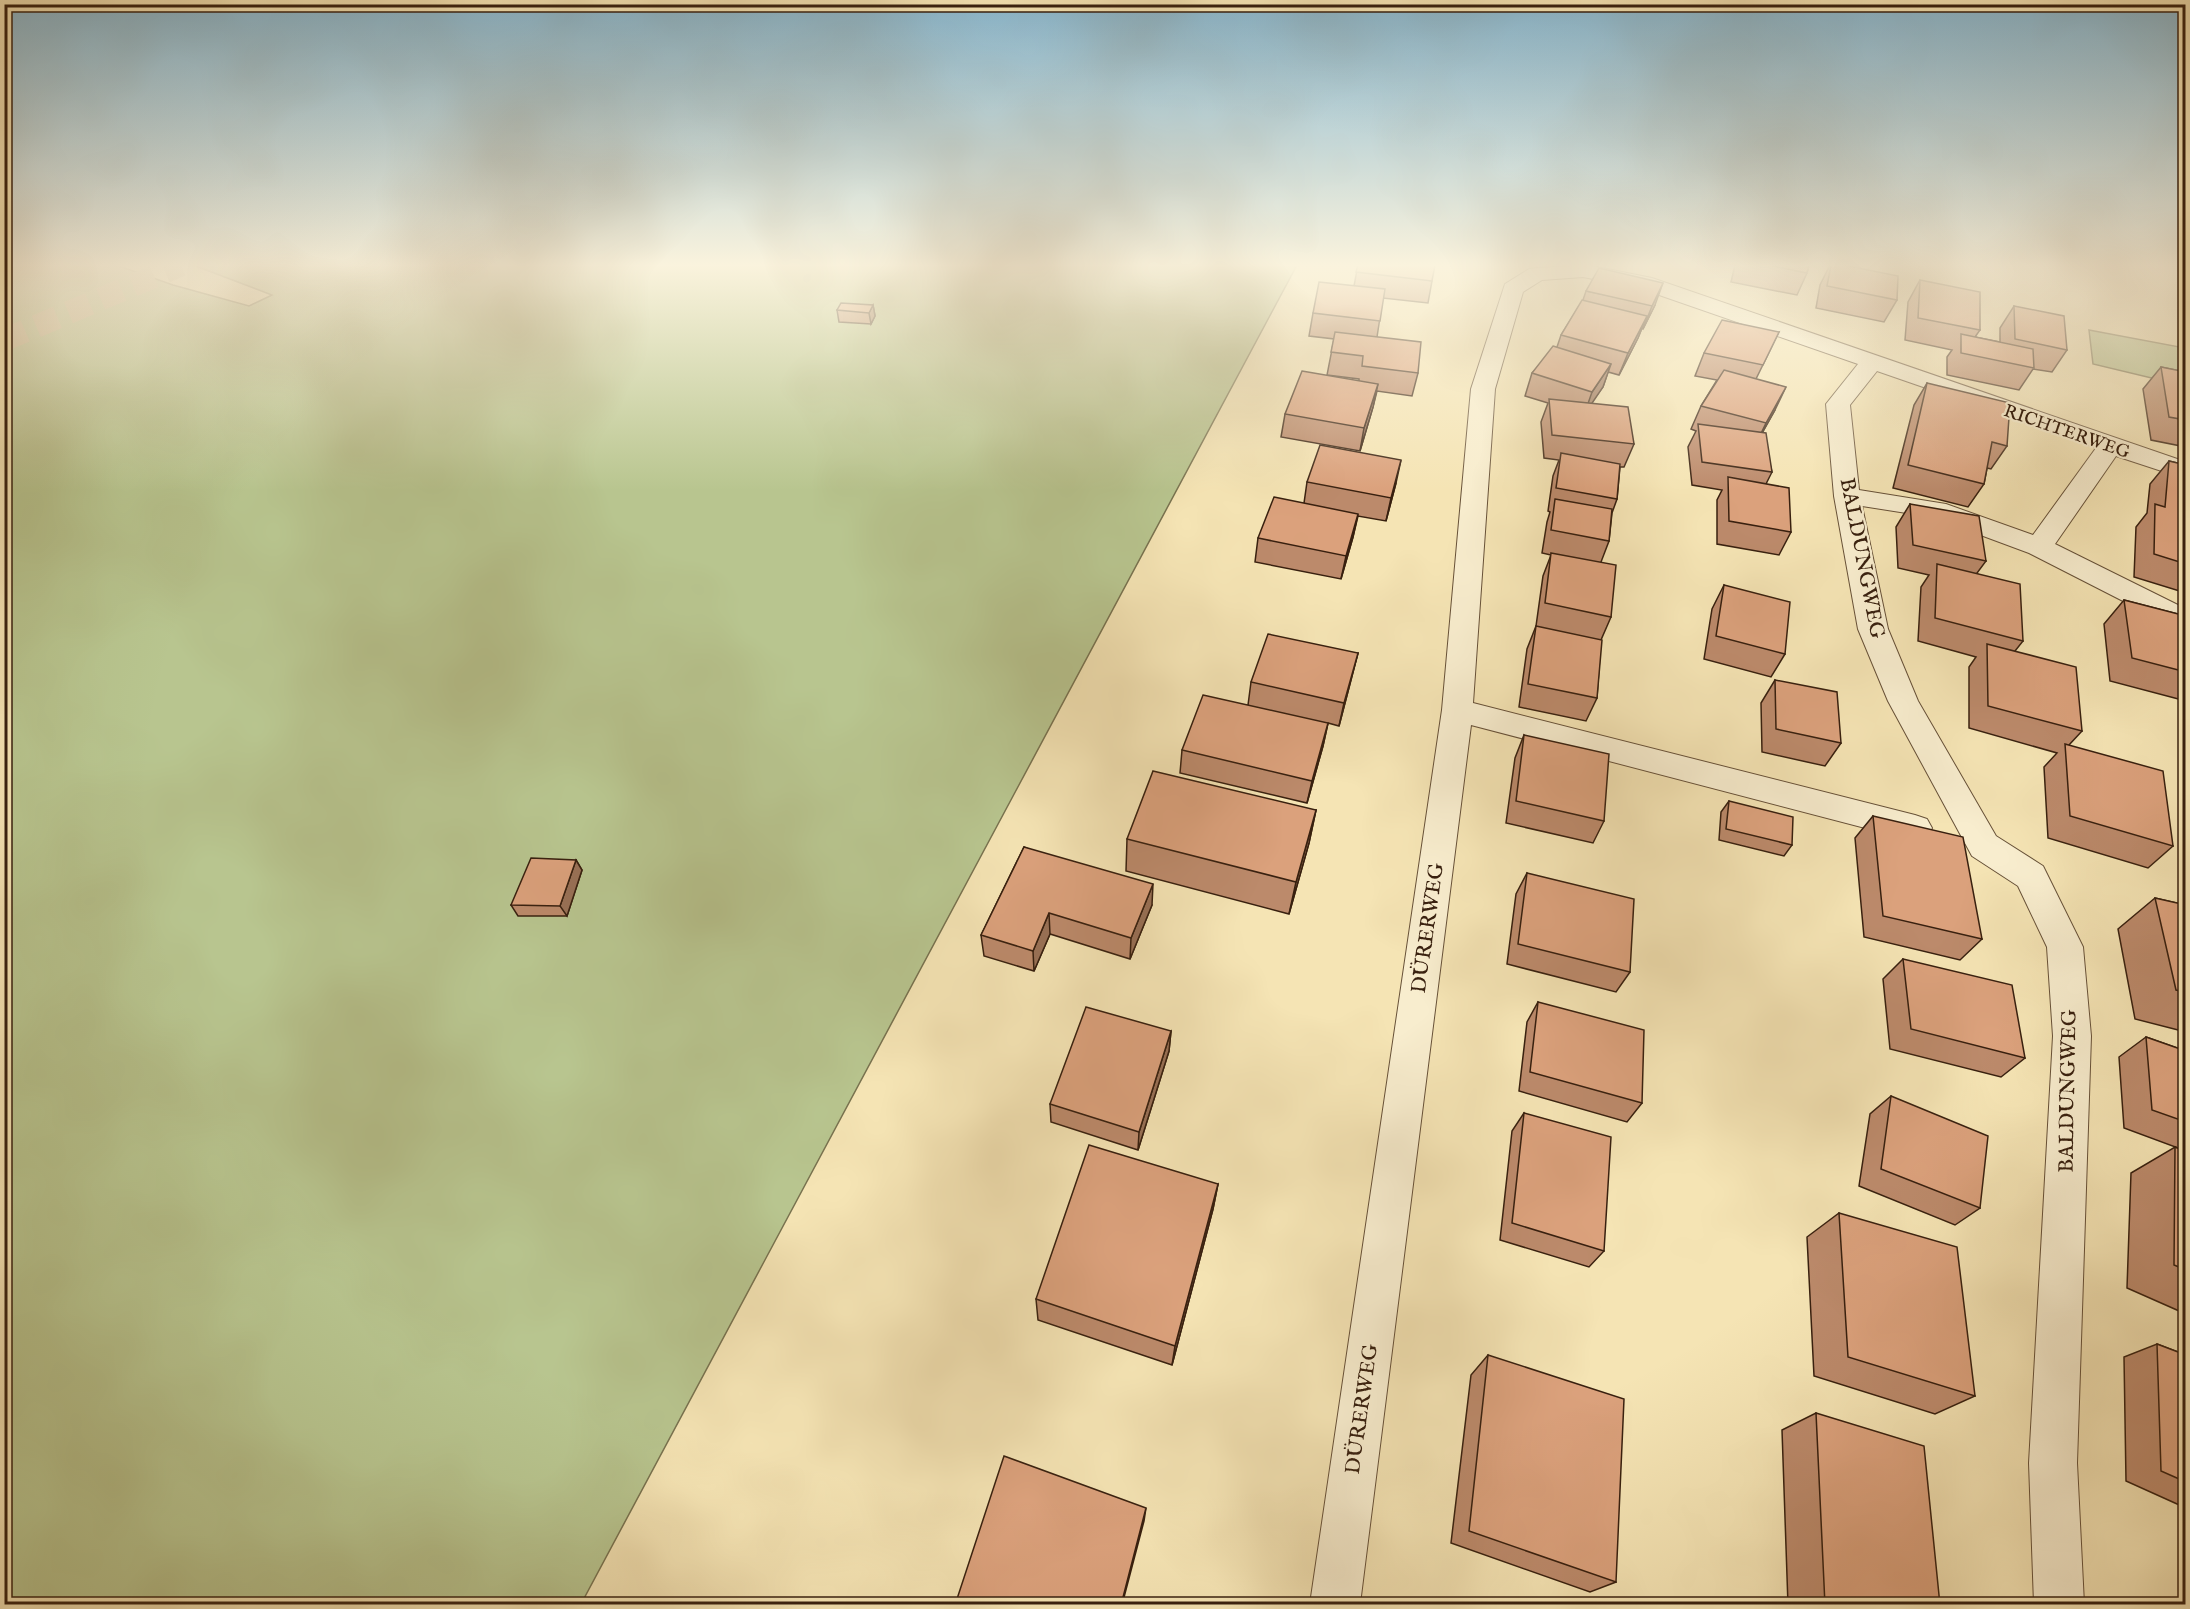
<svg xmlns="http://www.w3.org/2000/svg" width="2190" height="1609" font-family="'IM FELL English',serif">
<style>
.green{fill:#b8c58f;stroke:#78724f;stroke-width:1.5}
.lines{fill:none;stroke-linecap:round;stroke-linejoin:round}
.trunk-tunnel{stroke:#cfbd93;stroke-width:23;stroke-dasharray:23 12;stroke-linecap:butt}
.minor-casing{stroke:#675138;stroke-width:2}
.minor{fill:#f8edce;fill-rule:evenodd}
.wall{fill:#bc8a6b;stroke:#38200f;stroke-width:1.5}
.shaded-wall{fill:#997157;stroke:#38200f;stroke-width:1.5}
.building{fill:#dba17c;stroke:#38200f;stroke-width:1.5}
.labels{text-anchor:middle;stroke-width:4.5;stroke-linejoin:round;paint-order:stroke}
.far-street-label{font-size:18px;fill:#38200f;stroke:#f8edce}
.street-label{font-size:21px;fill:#38200f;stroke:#f8edce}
</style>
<rect width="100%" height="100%" fill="#f5e4b4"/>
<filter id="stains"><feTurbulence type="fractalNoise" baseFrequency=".00333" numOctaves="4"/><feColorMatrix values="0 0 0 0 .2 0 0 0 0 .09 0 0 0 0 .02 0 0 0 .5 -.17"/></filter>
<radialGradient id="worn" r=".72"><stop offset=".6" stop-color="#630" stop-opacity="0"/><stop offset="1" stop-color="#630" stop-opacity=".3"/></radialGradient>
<g class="green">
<polygon points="5,265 116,265 173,285 249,306 272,295 193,265 1297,265 581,1604 5,1604"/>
<polygon points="2089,330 2185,348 2185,386 2093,364"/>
</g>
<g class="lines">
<polyline class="trunk-tunnel" points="4,340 181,265"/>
<defs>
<path id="minor" d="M1587,265L1652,278L2186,462V479L2116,456L2055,544L2186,609V631L2176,628L2029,553L1932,517L1862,506L1888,629L1918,701L1996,836L2043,866L2083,947L2091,1036L2077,1463L2084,1604H2034L2029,1463L2053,1036L2047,947L2018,886L1972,856L1888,701L1858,629L1834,496L1826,404L1858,364L1639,288L1583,277L1542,280L1523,292L1495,389L1473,703L1915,815L1927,819L1932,828L1927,837L1915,841L1471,725L1360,1604H1310L1442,710L1471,389L1505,284L1529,269L1537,268ZM1877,371L2085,443L2096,448L2033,535L1946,504L1859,490L1850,405Z"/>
</defs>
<use href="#minor" class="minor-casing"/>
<use href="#minor" class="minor"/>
</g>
<g class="wall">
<polygon points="1358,265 1432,281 1428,303 1383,298 1377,337 1418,373 1412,396 1377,391 1373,407 1360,451 1281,437 1285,414 1359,381 1359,379 1327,375 1334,339 1309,336 1313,313 1354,286"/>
<polygon points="1735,265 1809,265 1807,273 1797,295 1731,282"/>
<polygon points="1830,265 1844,265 1897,300 1884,322 1816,308 1820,285"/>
<polygon points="1920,280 1980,330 1975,337 2000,342 2000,328 2014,306 2067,350 2052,372 2033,369 2019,390 1947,375 1947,357 1952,350 1905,340 1908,302"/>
<polygon points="1586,291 1655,305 1643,329 1642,328 1638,338 1619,375 1608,372 1603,387 1591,403 1634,444 1624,467 1620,467 1617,499 1612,513 1609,541 1601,562 1611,617 1601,640 1597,698 1586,721 1519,707 1527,649 1536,626 1543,576 1551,555 1542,553 1547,522 1550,512 1548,511 1553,476 1559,460 1544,458 1541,422 1548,403 1525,396 1532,373 1557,347 1561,335 1583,300"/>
<polygon points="873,305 875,316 871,324 839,322 837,310"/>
<polygon points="1779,332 1756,379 1775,410 1762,433 1772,472 1766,484 1791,532 1779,555 1717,544 1717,500 1722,490 1692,485 1688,447 1696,431 1691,429 1701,406 1717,380 1695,376 1704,353"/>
<polygon points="2161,367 2186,372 2186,447 2151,440 2143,389"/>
<polygon points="1927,383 2007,446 1991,469 1987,468 1984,484 1968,507 1893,488 1914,405"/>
<polygon points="2169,461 2186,465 2186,593 2134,577 2136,527 2147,513 2150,484"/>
<polygon points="1307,482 1396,483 1386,521 1358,516 1353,537 1341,579 1255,562 1258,538 1304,503"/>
<polygon points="1910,504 1986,561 1977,573 2023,641 2015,651 2082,731 2069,745 2173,846 2148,868 2048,838 2044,767 2057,753 1969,728 1969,667 1976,657 1918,641 1921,587 1929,575 1898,568 1896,527"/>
<polygon points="1724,585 1785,654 1771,677 1704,659 1712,609"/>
<polygon points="2124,600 2186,616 2186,701 2110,681 2104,624"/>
<polygon points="1358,653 1339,726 1328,723 1323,746 1307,803 1180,773 1182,750 1248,705 1251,682"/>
<polygon points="1775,680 1841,743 1825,766 1762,752 1761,703"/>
<polygon points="1524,735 1604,821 1593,843 1506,823 1515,758"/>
<polygon points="1729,801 1792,845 1784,856 1719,840 1721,812"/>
<polygon points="1316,810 1309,843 1289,914 1126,871 1127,839"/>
<polygon points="1873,816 1982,939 1960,960 1864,937 1855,838"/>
<polygon points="1024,847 1152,905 1130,959 1050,934 1034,971 984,956 981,935"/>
<polygon points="576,860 582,870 567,916 518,916 511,905"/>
<polygon points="1527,873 1630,972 1616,992 1507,964 1516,894"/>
<polygon points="2155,898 2186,905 2186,1032 2135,1019 2118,929"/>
<polygon points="1903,959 2025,1058 2001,1077 1890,1049 1883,979"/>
<polygon points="1538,1002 1642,1103 1627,1122 1519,1091 1527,1022"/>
<polygon points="1171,1031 1169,1051 1138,1150 1051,1122 1050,1104"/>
<polygon points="2146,1037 2186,1051 2186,1151 2124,1128 2119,1057"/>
<polygon points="1891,1096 1980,1208 1955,1225 1859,1186 1870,1114"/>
<polygon points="1524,1113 1604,1251 1589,1267 1500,1240 1512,1131"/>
<polygon points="2175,1147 2186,1152 2186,1314 2127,1288 2131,1173"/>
<polygon points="1218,1184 1213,1209 1172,1365 1038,1320 1036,1299"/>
<polygon points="1839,1213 1975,1396 1935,1414 1814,1376 1807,1237"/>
<polygon points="2157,1344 2186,1355 2186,1508 2126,1481 2124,1357"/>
<polygon points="1488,1355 1616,1582 1590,1592 1451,1543 1471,1375"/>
<polygon points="1816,1413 1940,1605 1788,1605 1782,1430"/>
</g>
<g class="shaded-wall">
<polygon points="1663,283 1655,305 1643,329 1652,306"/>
<polygon points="873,305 875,316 871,324 869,313"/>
<polygon points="1647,316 1638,338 1619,375 1628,353"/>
<polygon points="1611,364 1603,387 1584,415 1592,392"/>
<polygon points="1378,384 1373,407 1360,451 1364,428"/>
<polygon points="1786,387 1775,410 1755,446 1766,423"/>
<polygon points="1401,460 1396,483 1386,521 1391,498"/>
<polygon points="1358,514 1353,537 1341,579 1346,556"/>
<polygon points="1358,653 1352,676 1339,726 1344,703"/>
<polygon points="1328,723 1323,746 1307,803 1312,781"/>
<polygon points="1316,810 1309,843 1289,914 1296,882"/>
<polygon points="576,860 582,870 567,916 560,906"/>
<polygon points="1153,884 1152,905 1130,959 1131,938"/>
<polygon points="1049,913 1050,934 1034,971 1033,951"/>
<polygon points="1171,1031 1169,1051 1138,1150 1139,1132"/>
<polygon points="1218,1184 1213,1209 1172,1365 1175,1346"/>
<polygon points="1146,1508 1144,1521 1122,1605 1121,1605"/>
</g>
<g class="building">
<polygon points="1358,265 1435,265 1432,281 1356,272"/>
<polygon points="1768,265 1809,265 1807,273"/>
<polygon points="1831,265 1844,265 1898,276 1897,300 1827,286"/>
<polygon points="1599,268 1663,283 1652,306 1586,291"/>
<polygon points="1920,280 1980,292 1980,330 1918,318"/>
<polygon points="1319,282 1385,289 1380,321 1313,313"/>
<polygon points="1582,300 1647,316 1628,353 1561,335"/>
<polygon points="841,303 873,305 869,313 837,310"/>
<polygon points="2014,306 2064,316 2067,350 2015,339"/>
<polygon points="1722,320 1779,332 1763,365 1704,353"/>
<polygon points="1335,332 1421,342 1418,373 1362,366 1363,356 1331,352"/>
<polygon points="1961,334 2033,349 2034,368 1961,353"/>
<polygon points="1553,346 1611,364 1592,392 1532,373"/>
<polygon points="2161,367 2186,372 2186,420 2169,417"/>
<polygon points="1724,370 1786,387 1766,423 1701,406"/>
<polygon points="1302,371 1378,384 1364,428 1285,414"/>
<polygon points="1927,383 2010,403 2007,446 1992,442 1984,484 1908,465"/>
<polygon points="1549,399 1628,407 1634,444 1552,435"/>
<polygon points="1698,424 1766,433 1772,472 1702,462"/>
<polygon points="1320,445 1401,460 1391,498 1307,482"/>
<polygon points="1561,453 1620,464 1617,499 1556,488"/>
<polygon points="2169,461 2186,465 2186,564 2154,554 2155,504 2165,507"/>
<polygon points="1728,477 1789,488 1791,532 1729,521"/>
<polygon points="1274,497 1358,514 1346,556 1258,538"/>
<polygon points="1555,499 1612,509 1609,541 1551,530"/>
<polygon points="1910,504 1979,516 1986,561 1913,545"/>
<polygon points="1551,553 1616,565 1611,617 1545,603"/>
<polygon points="1937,564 2020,584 2023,641 1935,618"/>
<polygon points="1724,585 1790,602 1785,654 1716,636"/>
<polygon points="2124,600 2186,616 2186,672 2132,658"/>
<polygon points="1536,626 1602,640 1597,698 1528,684"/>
<polygon points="1268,634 1358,653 1344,703 1251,682"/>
<polygon points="1987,644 2076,667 2082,731 1988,706"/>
<polygon points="1775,680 1837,692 1841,743 1776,729"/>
<polygon points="1203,695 1328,723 1312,781 1182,750"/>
<polygon points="1524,735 1609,754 1604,821 1516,801"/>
<polygon points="2065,744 2163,771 2173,846 2070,816"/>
<polygon points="1153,771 1316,810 1296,882 1127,839"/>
<polygon points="1729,801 1793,817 1792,845 1726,829"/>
<polygon points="1873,816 1963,837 1982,939 1883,916"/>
<polygon points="1024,847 1153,884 1131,938 1049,913 1033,951 981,935"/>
<polygon points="531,858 576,860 560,906 511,905"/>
<polygon points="1527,873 1634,899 1630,972 1518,944"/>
<polygon points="2155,898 2186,905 2186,992 2176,990"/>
<polygon points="1903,959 2012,985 2025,1058 1911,1029"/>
<polygon points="1538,1002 1644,1030 1642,1103 1530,1072"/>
<polygon points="1086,1007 1171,1031 1139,1132 1050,1104"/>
<polygon points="2146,1037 2186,1051 2186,1122 2152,1110"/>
<polygon points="1891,1096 1988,1136 1980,1208 1881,1169"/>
<polygon points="1524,1113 1611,1137 1604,1251 1512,1223"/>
<polygon points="1089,1145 1218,1184 1175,1346 1036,1299"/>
<polygon points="2175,1147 2186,1152 2186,1270 2174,1265"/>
<polygon points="1839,1213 1957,1247 1975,1396 1848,1357"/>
<polygon points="2157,1344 2186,1355 2186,1482 2161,1471"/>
<polygon points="1488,1355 1624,1399 1616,1582 1469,1531"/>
<polygon points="1816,1413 1924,1446 1940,1605 1825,1605"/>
<polygon points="1004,1456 1146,1508 1121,1605 955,1605"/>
</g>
<linearGradient id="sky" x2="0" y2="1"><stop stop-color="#89b8d0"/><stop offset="0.54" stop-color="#faf3dd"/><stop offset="1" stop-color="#faf3dd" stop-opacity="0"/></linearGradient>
<rect width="2190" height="491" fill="url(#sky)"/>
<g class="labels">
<g class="far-street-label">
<text transform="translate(2067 431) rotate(19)" y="6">RICHTERWEG</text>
</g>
<g class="street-label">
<text transform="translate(1863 558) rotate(79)" y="7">BALDUNGWEG</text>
<text transform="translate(1427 928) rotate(-82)" y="7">DÜRERWEG</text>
<text transform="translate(2067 1091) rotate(-89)" y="7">BALDUNGWEG</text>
<text transform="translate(1361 1409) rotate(-82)" y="7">DÜRERWEG</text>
</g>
</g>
<rect width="2190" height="1609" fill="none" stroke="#f5e4b4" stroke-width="24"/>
<rect x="6" y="6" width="2178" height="1597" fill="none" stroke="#38200f" stroke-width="3"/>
<rect x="12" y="12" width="2166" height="1585" fill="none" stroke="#38200f" stroke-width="1.5"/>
<rect width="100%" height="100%" filter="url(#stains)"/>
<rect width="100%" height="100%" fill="url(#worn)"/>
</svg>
